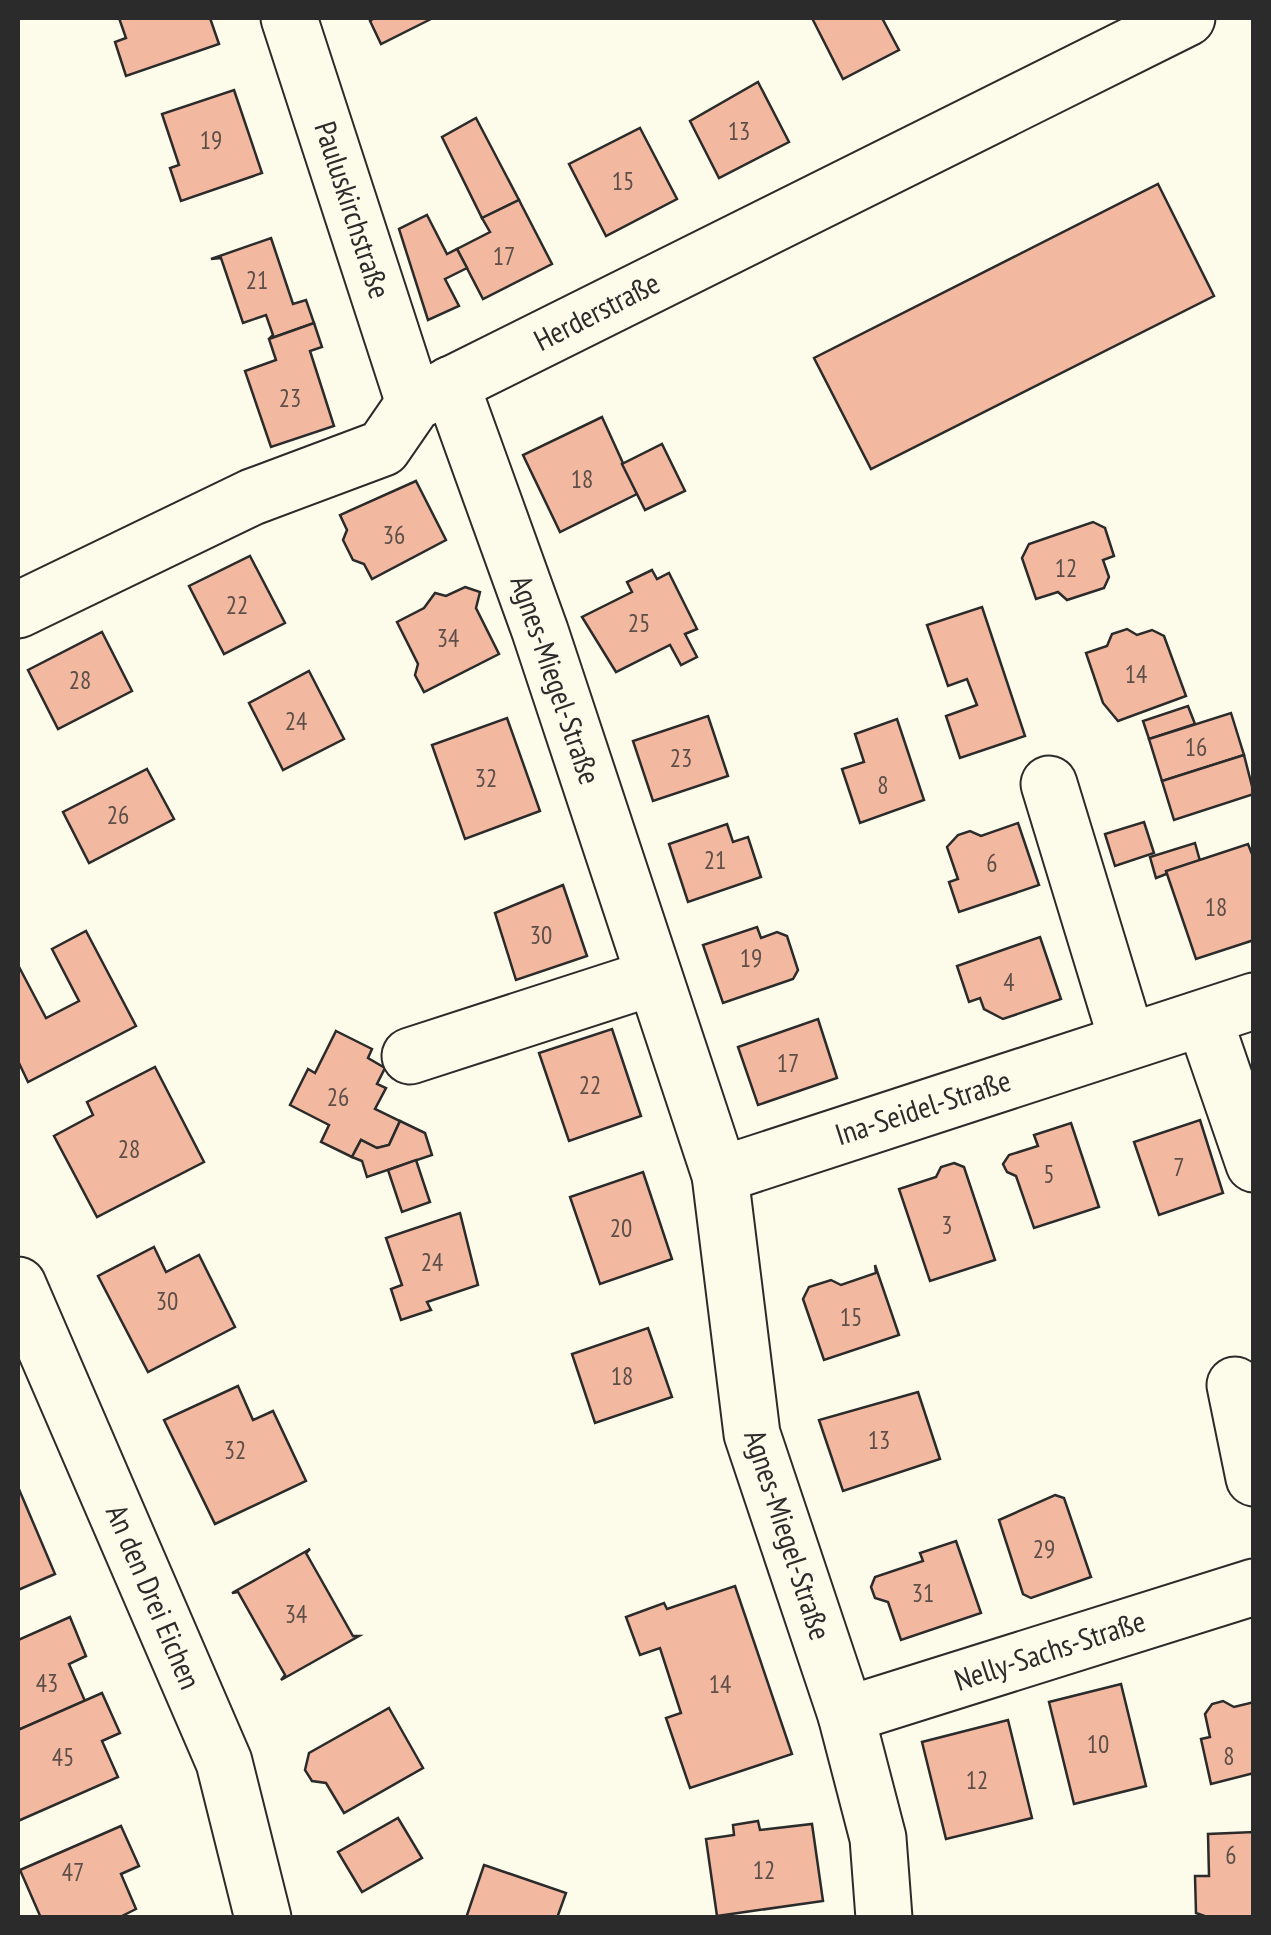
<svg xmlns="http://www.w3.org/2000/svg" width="1271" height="1935" font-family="'PT Sans Narrow',sans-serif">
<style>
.building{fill:#f2b8a0;stroke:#2b2b2b;stroke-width:2.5}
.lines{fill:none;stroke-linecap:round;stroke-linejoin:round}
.minor-casing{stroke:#2b2b2b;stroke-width:59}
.minor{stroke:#fdfbea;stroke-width:55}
.labels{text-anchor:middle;stroke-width:8;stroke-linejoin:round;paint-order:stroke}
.number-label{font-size:25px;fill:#5d4e48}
.street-label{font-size:30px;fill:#2b2b2b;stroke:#fdfbea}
</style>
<rect width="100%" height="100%" fill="#fdfbea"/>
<g class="building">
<polygon points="119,18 210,18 219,44 126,76 115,42 126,38"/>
<polygon points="433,18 381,44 370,21 374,18"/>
<polygon points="812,18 882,18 899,50 843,79"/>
<polygon points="758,82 789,142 719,178 690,121"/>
<polygon points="234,90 262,173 181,201 170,168 179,165 162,114"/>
<polygon points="476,118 519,200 482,218 442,137"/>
<polygon points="640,128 677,199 606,236 569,164"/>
<polygon points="1158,184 1214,296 871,469 814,358"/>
<polygon points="519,200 552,264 483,299 457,249 490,232 482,218"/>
<polygon points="427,215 447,254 457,249 467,268 445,279 459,306 428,320 399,229"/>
<polygon points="271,238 293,304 306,300 314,323 269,339 273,335 266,315 243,323 221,258 211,259"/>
<polygon points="314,323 322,347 310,351 334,426 271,447 245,371 276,360 269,339"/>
<polygon points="602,417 637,494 560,532 523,455"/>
<polygon points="662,444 685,491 645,510 622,464"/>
<polygon points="416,481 446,540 372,579 364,564 353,560 343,540 347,530 340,515"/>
<polygon points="1093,522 1105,528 1114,556 1103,560 1109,577 1104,588 1067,600 1058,592 1036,599 1022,558 1029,544"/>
<polygon points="250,556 285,623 224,654 189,586"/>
<polygon points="652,570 657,579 669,573 697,629 685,634 697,657 681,665 670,645 616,672 582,617 632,592 627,582"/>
<polygon points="465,587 480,592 476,608 499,654 424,692 415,675 418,664 397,622 424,608 435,593 446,596"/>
<polygon points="982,607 1025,736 960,758 946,716 977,705 967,679 948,686 927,625"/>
<polygon points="1127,629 1137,635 1152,630 1164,636 1186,696 1118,721 1103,703 1086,653 1107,646 1112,634"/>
<polygon points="102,632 132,691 58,729 28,670"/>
<polygon points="309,671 344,739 283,770 249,703"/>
<polygon points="1188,706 1195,724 1149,739 1143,721"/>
<polygon points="1231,713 1244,755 1162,781 1149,739"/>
<polygon points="708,716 728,776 653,801 633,741"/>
<polygon points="507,718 540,811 465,839 432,745"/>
<polygon points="897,719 924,800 860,823 842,769 864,762 855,734"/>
<polygon points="1244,755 1254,794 1174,820 1162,781"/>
<polygon points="147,769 174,819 89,863 63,812"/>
<polygon points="1144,822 1154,853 1115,866 1105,834"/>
<polygon points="1018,823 1039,885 959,912 949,882 958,879 947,847 958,835 970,831 981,836"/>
<polygon points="727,824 733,842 748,837 761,877 688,902 669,844"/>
<polygon points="1195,843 1200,861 1156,878 1150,857"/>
<polygon points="1248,844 1254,859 1254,940 1196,959 1166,871"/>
<polygon points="563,885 587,956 516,980 495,913"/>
<polygon points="757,927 761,938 777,932 787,936 798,970 793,979 723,1003 703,945"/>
<polygon points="86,931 136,1026 28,1082 18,1061 18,965 46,1018 79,1001 52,949"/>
<polygon points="1040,937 1061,999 1003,1019 984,1009 980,998 969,1002 957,966"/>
<polygon points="818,1019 837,1078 758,1105 738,1047"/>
<polygon points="612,1029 641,1116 569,1141 539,1053"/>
<polygon points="336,1031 372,1049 368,1058 385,1068 377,1084 386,1088 375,1109 400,1121 389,1145 377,1148 361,1140 352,1157 321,1142 329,1125 290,1105 308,1069 315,1073"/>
<polygon points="155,1067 204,1162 97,1217 54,1136 93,1115 87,1102"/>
<polygon points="1200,1120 1223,1193 1159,1215 1134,1142"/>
<polygon points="400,1121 425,1133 432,1155 367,1177 362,1161 352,1157 361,1140 377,1148 389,1145"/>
<polygon points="1071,1123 1099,1207 1034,1228 1016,1176 1007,1172 1003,1164 1009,1155 1038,1146 1034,1135"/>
<polygon points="416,1160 430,1202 402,1212 388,1170"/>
<polygon points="954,1163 964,1167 995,1260 930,1281 899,1189 936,1177 941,1167"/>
<polygon points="643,1172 672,1259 600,1284 570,1197"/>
<polygon points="460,1213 478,1285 427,1302 431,1310 401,1320 391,1289 402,1285 386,1238"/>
<polygon points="154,1247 166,1272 199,1255 235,1327 148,1372 98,1276"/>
<polygon points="875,1265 899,1335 824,1360 803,1299 809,1287 831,1280 841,1285 876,1273"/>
<polygon points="648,1328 672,1397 595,1423 572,1354"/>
<polygon points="238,1386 253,1420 273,1411 306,1481 215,1524 164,1420"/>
<polygon points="918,1392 940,1459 843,1491 819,1420"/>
<polygon points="18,1487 55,1574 18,1590"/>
<polygon points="1055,1495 1064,1498 1091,1577 1031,1598 1023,1594 999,1520"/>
<polygon points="956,1541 981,1613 901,1640 888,1602 875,1598 871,1587 875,1577 923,1561 920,1553"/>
<polygon points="310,1549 306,1553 353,1636 359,1636 281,1680 285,1675 238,1592 232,1593"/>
<polygon points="735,1586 792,1754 690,1788 666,1718 681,1713 660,1648 640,1655 626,1617 664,1603 667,1609"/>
<polygon points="70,1617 86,1656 69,1664 85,1701 18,1730 18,1640"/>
<polygon points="1121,1684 1146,1786 1074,1804 1049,1702"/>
<polygon points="102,1693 120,1733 102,1741 118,1777 18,1821 18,1730"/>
<polygon points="1223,1701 1234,1707 1254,1702 1254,1773 1211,1784 1201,1739 1210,1737 1205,1714 1212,1704"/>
<polygon points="389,1708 423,1768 344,1813 326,1783 312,1781 305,1770 309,1753"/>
<polygon points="1008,1720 1032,1818 946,1839 922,1742"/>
<polygon points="398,1818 422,1858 362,1892 338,1852"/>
<polygon points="758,1821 760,1830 812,1824 823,1901 717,1916 706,1839 734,1835 733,1825"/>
<polygon points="121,1826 139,1866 121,1874 136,1909 118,1918 41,1918 20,1870"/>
<polygon points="1254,1832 1254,1918 1210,1918 1196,1913 1195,1876 1209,1876 1208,1834"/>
<polygon points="484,1865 566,1893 557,1918 466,1918"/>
</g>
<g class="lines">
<defs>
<g id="minor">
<polyline points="289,18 414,403"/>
<polyline points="451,384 540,631 720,1175 752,1434 846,1715 878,1838 884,1918"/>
<polyline points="18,610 252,497 383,448 414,403 1187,18"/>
<polyline points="1049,784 1127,1040"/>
<polyline points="1204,1019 1254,1164"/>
<polyline points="410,1056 654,977"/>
<polyline points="720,1175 1254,1001"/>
<polyline points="18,1285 224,1762 263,1918"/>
<polyline points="1235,1385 1254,1478"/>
<polyline points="846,1715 1254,1587"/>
</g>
</defs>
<use href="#minor" class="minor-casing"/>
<use href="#minor" class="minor"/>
</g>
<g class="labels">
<g class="number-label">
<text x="739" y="140">13</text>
<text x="211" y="149">19</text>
<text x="623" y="190">15</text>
<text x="504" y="265">17</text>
<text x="257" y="289">21</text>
<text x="290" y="407">23</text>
<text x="582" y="488">18</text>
<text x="394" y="544">36</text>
<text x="1066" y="577">12</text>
<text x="237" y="614">22</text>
<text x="639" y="632">25</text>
<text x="448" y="647">34</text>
<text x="1136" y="683">14</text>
<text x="80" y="689">28</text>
<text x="296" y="730">24</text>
<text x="1196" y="756">16</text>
<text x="681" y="767">23</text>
<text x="486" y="787">32</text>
<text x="883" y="794">8</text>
<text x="118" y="824">26</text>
<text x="715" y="869">21</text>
<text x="992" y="872">6</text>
<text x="1216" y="916">18</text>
<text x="541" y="944">30</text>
<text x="751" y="967">19</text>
<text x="1009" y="991">4</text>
<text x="788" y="1072">17</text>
<text x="590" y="1094">22</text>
<text x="338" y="1106">26</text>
<text x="129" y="1158">28</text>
<text x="1179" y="1176">7</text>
<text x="1049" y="1183">5</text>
<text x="947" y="1234">3</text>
<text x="621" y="1237">20</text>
<text x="432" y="1271">24</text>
<text x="167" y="1310">30</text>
<text x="851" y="1326">15</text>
<text x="622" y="1385">18</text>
<text x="879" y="1449">13</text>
<text x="235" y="1459">32</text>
<text x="1044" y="1558">29</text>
<text x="923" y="1602">31</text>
<text x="296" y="1623">34</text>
<text x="47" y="1692">43</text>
<text x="720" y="1693">14</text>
<text x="1098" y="1753">10</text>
<text x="1229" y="1765">8</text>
<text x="63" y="1766">45</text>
<text x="977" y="1789">12</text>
<text x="1231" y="1864">6</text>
<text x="764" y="1879">12</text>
<text x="73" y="1881">47</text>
</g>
<g class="street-label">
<text transform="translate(352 210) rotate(72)" y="10">Pauluskirchstraße</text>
<text transform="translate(597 312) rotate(-27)" y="10">Herderstraße</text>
<text transform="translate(555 680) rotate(71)" y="10">Agnes-Miegel-Straße</text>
<text transform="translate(923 1108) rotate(-18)" y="10">Ina-Seidel-Straße</text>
<text transform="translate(787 1535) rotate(72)" y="10">Agnes-Miegel-Straße</text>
<text transform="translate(153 1597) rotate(67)" y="10">An den Drei Eichen</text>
<text transform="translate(1050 1651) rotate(-18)" y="10">Nelly-Sachs-Straße</text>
</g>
</g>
<rect width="1271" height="1935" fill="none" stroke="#2b2b2b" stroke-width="40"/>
</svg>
